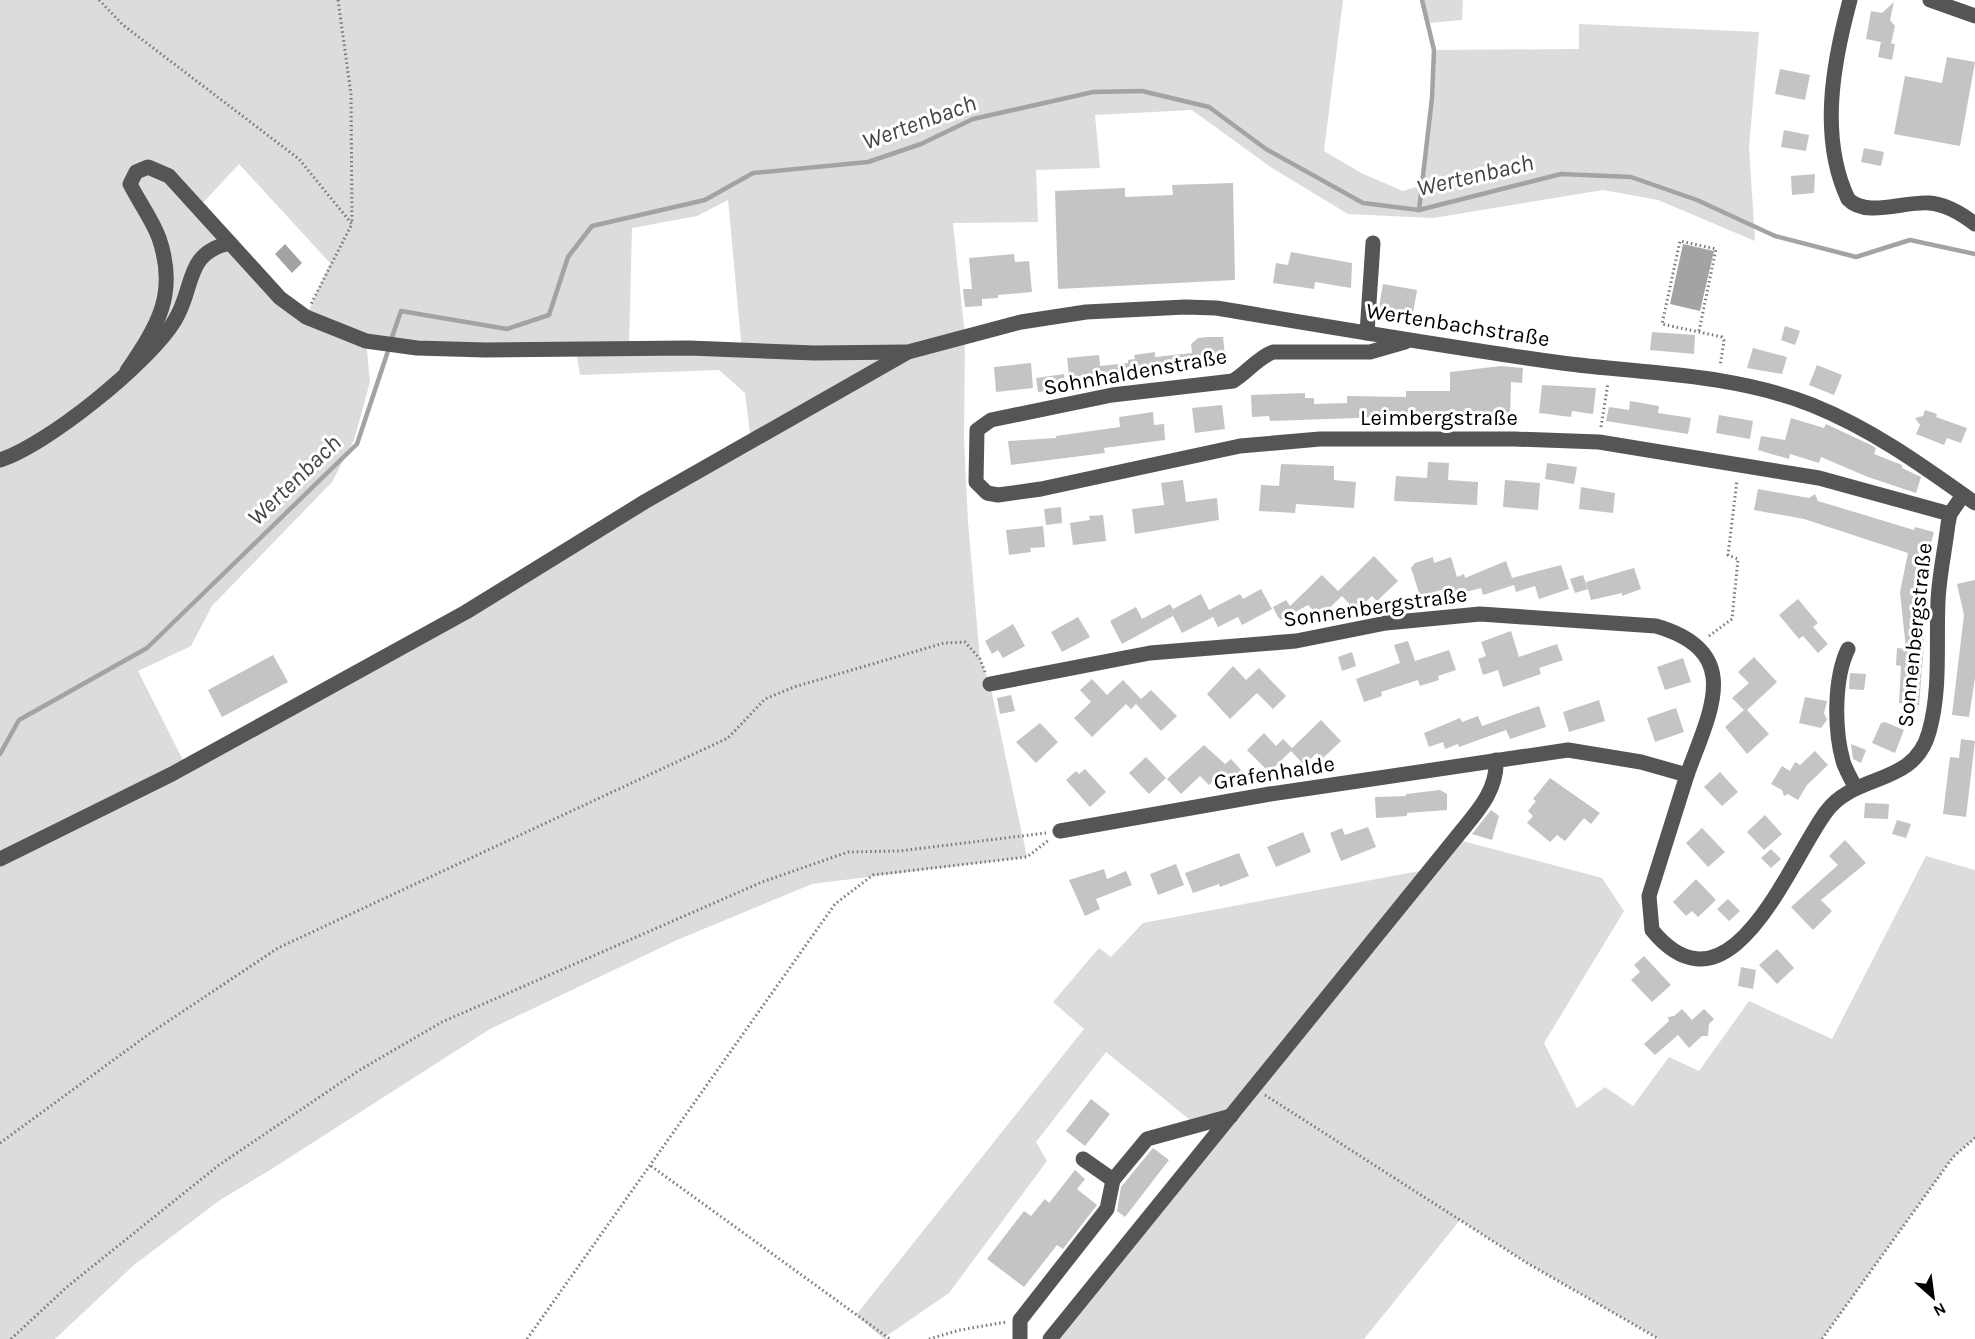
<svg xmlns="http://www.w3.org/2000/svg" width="1975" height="1339" font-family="Karla,sans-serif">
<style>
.green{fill:#dcdcdc;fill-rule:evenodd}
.water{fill:#a3a3a3}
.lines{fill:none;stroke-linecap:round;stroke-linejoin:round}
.stream{stroke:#a3a3a3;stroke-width:4.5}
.building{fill:#c4c4c4}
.path{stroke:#777;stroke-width:3;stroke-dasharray:1.5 3;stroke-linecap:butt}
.minor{stroke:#555;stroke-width:15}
.labels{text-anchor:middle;stroke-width:6;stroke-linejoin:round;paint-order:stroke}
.street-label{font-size:22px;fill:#000;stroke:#fff}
.water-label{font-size:24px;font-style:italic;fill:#444;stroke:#fff}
</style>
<rect width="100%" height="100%" fill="#fff"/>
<g class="green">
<path d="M0,0H1343L1324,151L1361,173L1403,191L1423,185L1434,50L1579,49V24L1759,32L1749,147L1755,241L1658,200L1603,190L1433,218L1348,214L1272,168L1192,110L1095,115L1100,168L1036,170L1038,222L953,223L965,336L964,438L968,522L980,659L990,684L1027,857L812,884L677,940L490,1029L270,1170L220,1200L134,1265L55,1339H0ZM239,164L330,263L306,317L199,207ZM728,200L742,351L629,348L632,228L697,216ZM366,341L576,351L580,375L719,370L745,393L751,441L186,766L138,671L191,646L212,606L332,482L354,440L370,382Z"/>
<polygon points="1423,0 1463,0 1462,20 1430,23"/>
<polygon points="1455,839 1602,878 1624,911 1544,1043 1577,1108 1605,1087 1633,1106 1669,1057 1699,1071 1749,1001 1832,1039 1926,856 1975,870 1975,1138 1953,1157 1822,1339 1659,1339 1527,1263 1460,1220 1364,1339 1050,1339 1230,1117 1195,1124 1106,1052 1036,1142 1047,1161 949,1293 885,1337 887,1339 884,1339 856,1315 1084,1029 1053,1002 1099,948 1111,957 1143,923 1430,869"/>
</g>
<g class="water">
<polygon points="285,244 302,263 292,273 275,254"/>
<polygon points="1683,244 1714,251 1700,311 1670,304"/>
</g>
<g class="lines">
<g class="stream">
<polyline points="1419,210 1432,98 1434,50 1422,0"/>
<polyline points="391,340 401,311 507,329 549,315 568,257 592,226 705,200 753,173 868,162 921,144 973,119 1093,92 1142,91 1209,107 1266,149 1363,203 1419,210 1561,174 1631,177 1697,200 1775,236 1856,257 1910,240 1975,254"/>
<polyline points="0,754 19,720 147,648 357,444 389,348"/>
</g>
</g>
<g class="building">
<polygon points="1894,2 1890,20 1895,26 1891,44 1866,39 1871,11 1882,13"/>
<polygon points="1881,42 1895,44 1892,60 1878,57"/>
<polygon points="1947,57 1975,62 1960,146 1894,134 1905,76 1942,83"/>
<polygon points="1780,69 1810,75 1805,100 1775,94"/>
<polygon points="1784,130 1809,135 1806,151 1781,147"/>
<polygon points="1864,148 1884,152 1881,166 1861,162"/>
<polygon points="1815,174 1814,193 1792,195 1791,176"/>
<polygon points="1233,183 1235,280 1058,289 1055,191 1125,188 1125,197 1173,195 1172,185"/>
<polygon points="1291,252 1352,263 1351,288 1315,282 1314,289 1273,283 1276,263 1288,265"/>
<polygon points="1014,254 1015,262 1029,261 1032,292 998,295 998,298 982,299 982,306 965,307 963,289 972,289 969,258"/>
<polygon points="1383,284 1417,290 1413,313 1379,307"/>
<polygon points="1785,326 1800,331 1795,345 1781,340"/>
<polygon points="1652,332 1695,335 1694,354 1650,350"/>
<polygon points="1207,337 1223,337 1226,364 1070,384 1067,358 1099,355 1100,366 1128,363 1128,360 1135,359 1134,355 1155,352 1155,357 1192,353 1191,344 1198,338"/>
<polygon points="1753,348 1787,357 1782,374 1747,368"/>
<polygon points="1031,363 1033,388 996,392 994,367"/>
<polygon points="1817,365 1842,375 1834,395 1809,385"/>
<polygon points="1501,366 1523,368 1522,383 1511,382 1510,420 1385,417 1270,421 1269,416 1252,417 1251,395 1305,393 1305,398 1314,398 1314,404 1347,403 1347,396 1406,397 1406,391 1450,391 1450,372"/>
<polygon points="1064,374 1066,389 1038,392 1036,378"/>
<polygon points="1542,385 1596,388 1593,414 1572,411 1571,417 1539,413"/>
<polygon points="1630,401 1659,406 1658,413 1691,418 1688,434 1606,421 1609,407 1629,410"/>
<polygon points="1222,405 1225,429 1195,433 1192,408"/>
<polygon points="1925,410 1937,414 1936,417 1967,428 1961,443 1947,438 1944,445 1916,434 1920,425 1915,418 1923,416"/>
<polygon points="1153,412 1154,425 1164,424 1165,440 1104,448 1105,453 1011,465 1008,441 1056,438 1056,436 1120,427 1119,417"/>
<polygon points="1719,415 1753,421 1750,439 1716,433"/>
<polygon points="1791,418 1824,428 1826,424 1871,445 1876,448 1874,454 1902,465 1902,468 1921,477 1916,493 1868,477 1821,457 1819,463 1790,454 1789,459 1758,450 1761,436 1785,440"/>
<polygon points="1428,462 1449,463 1448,480 1478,482 1477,505 1394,501 1396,476 1427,478"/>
<polygon points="1547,463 1577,467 1574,484 1545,479"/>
<polygon points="1281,464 1334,466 1334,480 1356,482 1354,508 1296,504 1295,513 1259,511 1261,485 1279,486"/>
<polygon points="1183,480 1186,502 1217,498 1219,520 1135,534 1132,509 1164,505 1161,483"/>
<polygon points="1505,480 1540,483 1538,510 1503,507"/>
<polygon points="1581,487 1615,493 1613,513 1579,509"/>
<polygon points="1758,489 1809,498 1815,494 1818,501 1914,530 1915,527 1934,532 1919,587 1924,644 1919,705 1899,703 1901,666 1896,665 1897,648 1906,649 1900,592 1908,553 1804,519 1754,510"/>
<polygon points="1061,507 1062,523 1046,525 1044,509"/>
<polygon points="1103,515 1106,541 1073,545 1070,523 1090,520 1089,516"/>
<polygon points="1043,526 1045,547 1030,548 1031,552 1009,555 1006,530"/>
<polygon points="1374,556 1398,581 1377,601 1372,596 1356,611 1342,596 1320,617 1308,605 1281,620 1278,617 1273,607 1286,600 1290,606 1322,575 1338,591"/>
<polygon points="1433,557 1434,563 1451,557 1457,577 1464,574 1465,578 1506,561 1512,578 1561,565 1569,589 1539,599 1535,586 1516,592 1514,585 1483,595 1481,588 1447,597 1445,589 1420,596 1411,568 1415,563"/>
<polygon points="1634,568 1641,589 1622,596 1622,593 1591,600 1586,582"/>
<polygon points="1583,575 1588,589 1575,593 1570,579"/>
<polygon points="1975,580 1975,678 1969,717 1952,715 1964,615 1957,584"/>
<polygon points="1261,589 1272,609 1242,625 1238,617 1218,627 1213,617 1182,633 1173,616 1122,644 1110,621 1136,607 1142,619 1170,604 1173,609 1201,594 1209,610 1240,594 1243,599"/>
<polygon points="1798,599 1818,623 1813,627 1828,644 1818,653 1803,636 1799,639 1779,615"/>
<polygon points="1078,617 1090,637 1062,652 1051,632"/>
<polygon points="1013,624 1025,646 1003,658 998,650 992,654 985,641"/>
<polygon points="1511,631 1519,657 1557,644 1563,660 1539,668 1541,674 1503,687 1498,670 1483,675 1478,659 1486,656 1481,642"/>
<polygon points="1408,641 1415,661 1449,650 1456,670 1438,676 1439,680 1420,686 1418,680 1381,692 1382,696 1364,702 1356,679 1400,663 1394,645"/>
<polygon points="1352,652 1356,666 1342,671 1338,657"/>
<polygon points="273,655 288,682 222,717 208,690"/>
<polygon points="1754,657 1777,682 1747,710 1769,734 1747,754 1725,727 1744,710 1732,698 1749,683 1738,672"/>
<polygon points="1683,658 1691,682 1665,690 1657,667"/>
<polygon points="1233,666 1246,680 1259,668 1286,696 1273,709 1257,693 1230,719 1207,694"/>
<polygon points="1850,673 1866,674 1864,690 1849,689"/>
<polygon points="1092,679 1107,695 1123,680 1141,699 1151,690 1177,716 1161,731 1136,704 1131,709 1126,704 1092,737 1074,718 1091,702 1080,690"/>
<polygon points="1011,695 1015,711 1000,714 997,698"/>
<polygon points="1805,697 1827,701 1824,713 1827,720 1821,728 1799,723"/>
<polygon points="1599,700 1605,721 1569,732 1563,712"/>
<polygon points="1539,706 1546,727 1510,739 1506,730 1459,747 1458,744 1445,749 1443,742 1429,747 1424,733 1460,718 1462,722 1478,716 1482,726"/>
<polygon points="1676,708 1684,732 1655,742 1647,718"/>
<polygon points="1321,720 1341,741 1322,759 1317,753 1304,765 1291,751 1269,772 1247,750 1264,733 1276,746 1283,739 1292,748"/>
<polygon points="1885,722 1904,730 1895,753 1872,743 1881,723"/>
<polygon points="1040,723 1058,742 1036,763 1016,742"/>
<polygon points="1961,739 1975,741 1966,817 1943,814 1950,757 1959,758"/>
<polygon points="1851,744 1866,750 1861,763 1853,759"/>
<polygon points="1204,745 1225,764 1231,759 1241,770 1226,784 1218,776 1209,785 1200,776 1181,794 1167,779"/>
<polygon points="1815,751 1828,765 1807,785 1798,800 1788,794 1784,796 1782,790 1771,784 1782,766 1790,771 1795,762 1800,765"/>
<polygon points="1146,757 1166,778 1149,794 1129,773"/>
<polygon points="1085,769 1106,792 1090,807 1066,780 1076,771 1079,774"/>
<polygon points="1720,772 1738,792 1722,806 1704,787"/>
<polygon points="1550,778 1600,813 1591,824 1584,818 1565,841 1557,835 1550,842 1527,823 1533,816 1528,811 1536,801 1533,799"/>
<polygon points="1440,790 1447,794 1447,810 1407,813 1407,816 1376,818 1375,797 1406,796 1406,794"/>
<polygon points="1865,803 1889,804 1888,819 1864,818"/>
<polygon points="1491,810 1499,816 1492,840 1472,834"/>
<polygon points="1765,815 1782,834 1764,850 1747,832"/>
<polygon points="1897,820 1911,824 1906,838 1892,834"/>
<polygon points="1368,827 1376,847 1341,861 1330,833 1342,828 1345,835"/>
<polygon points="1702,828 1725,852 1708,867 1686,843"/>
<polygon points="1303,832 1311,852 1276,867 1267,847"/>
<polygon points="1845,840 1866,863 1821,900 1832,911 1813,930 1791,907 1838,865 1829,856"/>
<polygon points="1771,849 1781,859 1771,868 1761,858"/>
<polygon points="1239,853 1249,876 1220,887 1219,884 1193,893 1185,873"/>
<polygon points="1176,864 1184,885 1158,895 1150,874"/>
<polygon points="1104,869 1107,879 1126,871 1132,885 1096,899 1100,909 1085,916 1069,880"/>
<polygon points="1696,879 1716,900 1698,917 1692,911 1686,916 1673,902"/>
<polygon points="1728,899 1740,911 1729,921 1717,909"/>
<polygon points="1777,949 1794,968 1777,984 1759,965"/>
<polygon points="1644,956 1671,985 1652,1002 1631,980 1640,972 1634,965"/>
<polygon points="1741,967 1756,970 1753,989 1738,986"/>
<polygon points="1682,1009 1692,1020 1704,1009 1714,1019 1709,1024 1708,1036 1702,1036 1689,1048 1678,1035 1655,1055 1644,1044 1669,1021 1668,1017 1674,1016"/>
<polygon points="1091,1099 1110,1114 1085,1146 1066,1131"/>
<polygon points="1153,1148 1169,1160 1125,1217 1117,1211 1121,1187"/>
<polygon points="1075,1170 1085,1179 1077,1189 1097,1205 1063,1249 1057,1245 1024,1287 987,1259 1024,1211 1031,1216 1045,1199 1049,1203"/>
</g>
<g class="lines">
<g class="path">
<polyline points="99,0 123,25 299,159 352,224 311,304"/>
<polyline points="338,0 351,94 352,222"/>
<polyline points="1699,331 1716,249 1680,241 1662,324 1722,337 1724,341 1720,366"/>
<polyline points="1601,427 1608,383"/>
<polyline points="1709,636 1732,619 1738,559 1728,555 1737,480"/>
<polyline points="1265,1095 1527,1263 1659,1339"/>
<polyline points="0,1143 149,1034 278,948 728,738 765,699 794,687 944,643 965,642 980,659 985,672"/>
<polyline points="651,1166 890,1339"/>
<polyline points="11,1339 68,1286 219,1165 358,1071 442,1022 762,882 848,852 899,851 1046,833"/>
<polyline points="527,1339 835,904 873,875 1027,857 1049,840"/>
<polyline points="929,1339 960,1330 1006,1322"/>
<polyline points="1822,1339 1953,1157 1975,1138"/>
</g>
<g class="minor">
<path d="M1850,0C1833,63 1819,137 1848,199C1866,218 1904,201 1929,203C1945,204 1962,214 1975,224"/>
<polyline points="1930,0 1975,16"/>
<polyline points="1367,333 1373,243"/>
<path d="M1405,342L1370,352H1273C1257,358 1248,372 1233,381L1112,395L991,420L977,430L976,482L987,493L998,495L1041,489L1240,446L1320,439H1514L1599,442L1819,478L1950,514"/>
<path d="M127,371C158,325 178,294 159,238C152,219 139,202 130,184L136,172L148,167L169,176L280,298L306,317L366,341L417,348L485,350L689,348L815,353L905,352"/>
<path d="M0,460C47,445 149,363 175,320C195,288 184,253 230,243"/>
<path d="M1848,649C1834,678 1834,729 1843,761C1845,769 1851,778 1855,787"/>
<path d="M990,684L1150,653L1296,641L1386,623L1480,614L1656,626C1745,652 1710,711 1687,775"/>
<path d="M1060,831L1270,794L1568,750L1641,762L1687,775L1649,896L1652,930C1730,1025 1790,860 1826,812C1855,772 1914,787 1929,732C1941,690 1936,644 1938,601C1939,576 1945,550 1948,524L1950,514L1963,495"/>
<path d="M0,859L172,774L466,612L646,501L908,352L1021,322L1086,312L1185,307L1216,308C1331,327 1446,347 1562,363C1646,374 1731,373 1812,405C1872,429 1923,466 1975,503"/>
<polyline points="1083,1159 1113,1180 1147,1139 1231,1116"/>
<polyline points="1020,1339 1020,1320 1107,1209 1113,1180"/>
<path d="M1050,1339L1455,839C1474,815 1498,792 1496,760"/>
</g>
</g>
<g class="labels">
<g class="street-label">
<text transform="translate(1458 324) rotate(9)" y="8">Wertenbachstraße</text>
<text transform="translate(1135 371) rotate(-10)" y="8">Sohnhaldenstraße</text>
<text x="1439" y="425">Leimbergstraße</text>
<text transform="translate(1375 606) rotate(-8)" y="8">Sonnenbergstraße</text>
<text transform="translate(1914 635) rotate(-84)" y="8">Sonnenbergstraße</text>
<text transform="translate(1274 772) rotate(-9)" y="8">Grafenhalde</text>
</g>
<g class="water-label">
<text transform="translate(919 122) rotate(-20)" y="8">Wertenbach</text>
<text transform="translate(1475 175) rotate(-13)" y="8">Wertenbach</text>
<text transform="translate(294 480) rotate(-44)" y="8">Wertenbach</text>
</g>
</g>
<g transform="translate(1933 1297) rotate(152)" stroke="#ffffff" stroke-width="4.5" paint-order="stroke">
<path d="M0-4.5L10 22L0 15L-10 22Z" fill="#000000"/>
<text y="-9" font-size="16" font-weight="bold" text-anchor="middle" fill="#000000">N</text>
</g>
</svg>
